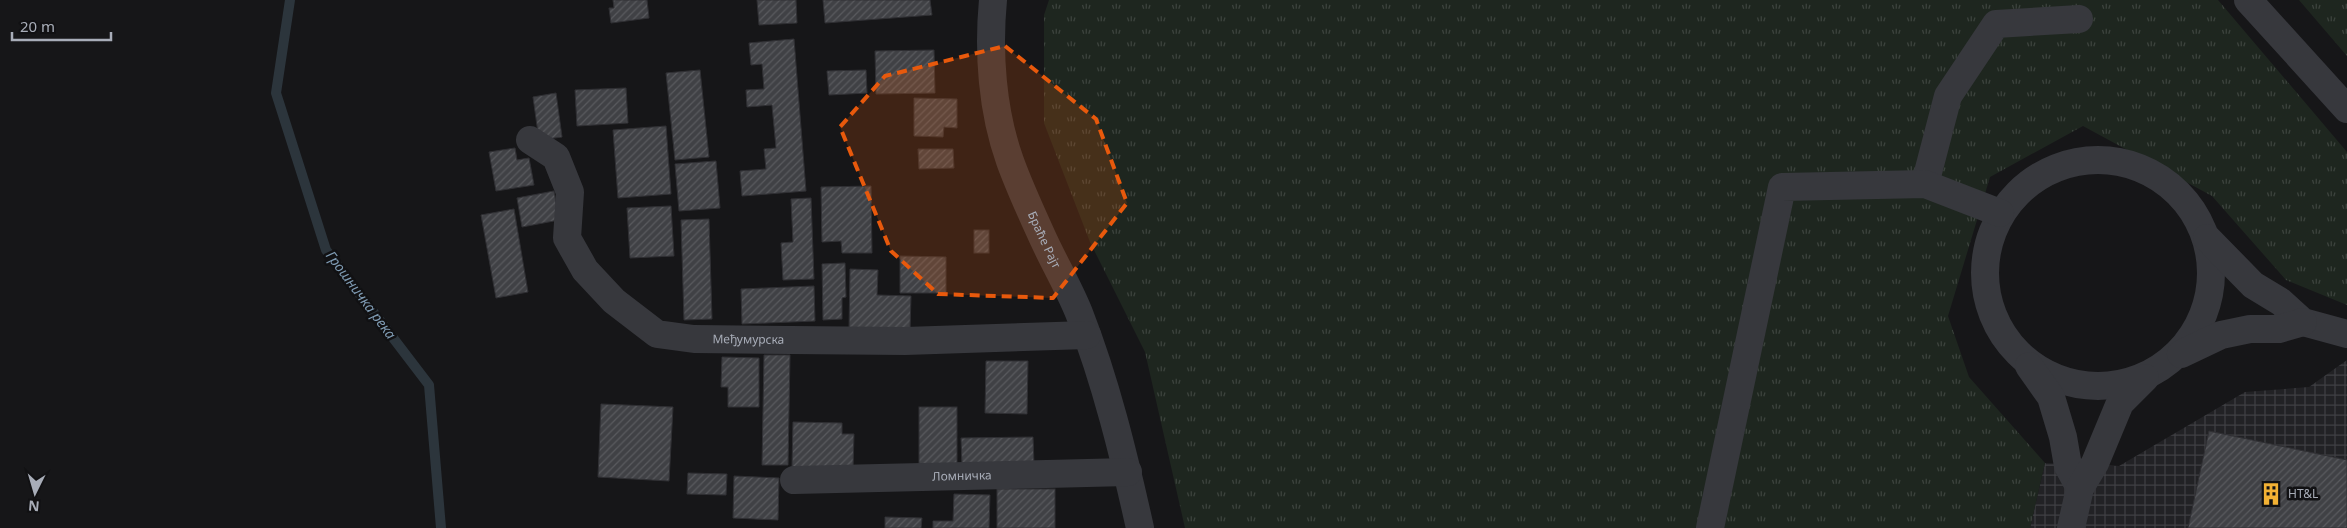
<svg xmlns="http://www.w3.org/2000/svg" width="2347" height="528" font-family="'Noto Sans',sans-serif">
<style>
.industrial{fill:url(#industrial-grid)}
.grass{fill:url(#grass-tufts)}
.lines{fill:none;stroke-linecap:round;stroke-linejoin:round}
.stream{stroke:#2c353c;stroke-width:10}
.building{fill:url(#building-hatch);stroke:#303034}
.minor{stroke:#37383d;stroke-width:28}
.marked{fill:#e8590c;fill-opacity:0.2;stroke:#e8590c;stroke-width:4;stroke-dasharray:10 6;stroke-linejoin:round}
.labels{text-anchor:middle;stroke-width:5;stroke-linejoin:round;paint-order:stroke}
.street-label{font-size:12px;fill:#a8adb8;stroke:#111113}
.poi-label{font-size:12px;fill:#a8adb8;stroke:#111113;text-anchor:start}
.water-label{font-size:14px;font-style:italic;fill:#7f9bb3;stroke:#111113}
</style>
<defs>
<pattern id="industrial-grid" width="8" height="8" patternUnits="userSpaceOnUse" patternTransform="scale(1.25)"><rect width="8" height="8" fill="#222225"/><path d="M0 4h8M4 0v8" fill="none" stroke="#3f3f43"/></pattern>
<pattern id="grass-tufts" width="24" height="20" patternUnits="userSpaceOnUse" patternTransform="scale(1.25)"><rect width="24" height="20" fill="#1e261f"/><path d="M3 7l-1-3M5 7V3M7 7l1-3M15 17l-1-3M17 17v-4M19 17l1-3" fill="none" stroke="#3c433d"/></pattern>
<pattern id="building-hatch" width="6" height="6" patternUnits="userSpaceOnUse" patternTransform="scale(1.25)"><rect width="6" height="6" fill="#404145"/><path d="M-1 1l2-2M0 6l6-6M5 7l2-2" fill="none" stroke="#595a5e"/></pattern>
</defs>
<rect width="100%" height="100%" fill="#161618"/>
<polygon class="industrial" points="2347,360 2347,528 2030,528 2045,463 2119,466 2245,392 2309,387"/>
<g class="grass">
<polygon points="1049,0 2218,0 2347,152 2347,305 2286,280 2212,196 2083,126 1990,177 1948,316 1969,377 2045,463 2030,528 1185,528 1145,352 1090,242 1044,123 1044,15"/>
<polygon points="2299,0 2347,0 2347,56"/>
</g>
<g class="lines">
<polyline class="stream" points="290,0 276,93 326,250 429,385 441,528"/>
</g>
<g class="building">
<polygon points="613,0 647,0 649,18 611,23 609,8 614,8"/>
<polygon points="757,0 796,0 797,23 759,25"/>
<polygon points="823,0 930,0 932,15 825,23"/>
<polygon points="794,39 806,191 742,196 740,171 766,169 764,149 776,148 772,105 747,107 746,90 764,89 762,64 751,65 749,43"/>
<polygon points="934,50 935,93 876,94 875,51"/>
<polygon points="700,70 709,157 675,160 666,73"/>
<polygon points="866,70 867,93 829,95 827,71"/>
<polygon points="626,88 628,123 577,126 575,90"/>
<polygon points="556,93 562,137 539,140 533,97"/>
<polygon points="914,98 957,99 957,128 944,127 943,137 914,136"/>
<polygon points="666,126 671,194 618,198 613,130"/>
<polygon points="515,148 517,160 529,158 534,185 496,191 489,152"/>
<polygon points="918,149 953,149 954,168 919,169"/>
<polygon points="716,161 720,208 679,211 675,164"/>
<polygon points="871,186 872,253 842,253 841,241 822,242 821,187"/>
<polygon points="554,191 559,220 522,227 517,198"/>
<polygon points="811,198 814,279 783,280 781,243 793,242 791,199"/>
<polygon points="671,206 674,256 630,258 627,208"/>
<polygon points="514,209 528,292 496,298 481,215"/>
<polygon points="709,219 712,319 684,320 681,220"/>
<rect x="974" y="230" width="15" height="23"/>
<polygon points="900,256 946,257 946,293 900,293"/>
<polygon points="845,263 846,297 842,298 842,319 823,320 822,264"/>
<polygon points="850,269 878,270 877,295 911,296 910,330 849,330"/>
<polygon points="814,286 815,321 742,324 741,289"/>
<polygon points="764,355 790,355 788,465 762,465"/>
<polygon points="722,357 759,358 759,407 728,407 728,387 721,387"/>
<polygon points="986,361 1028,361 1027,414 985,413"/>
<polygon points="601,404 673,407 669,481 598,477"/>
<rect x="919" y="407" width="38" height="63"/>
<polygon points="793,422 842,423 842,434 854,434 853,468 792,467"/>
<polygon points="2209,431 2347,460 2347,528 2188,528"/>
<polygon points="1033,437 1034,465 962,466 961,438"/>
<polygon points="688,473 727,474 726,495 687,494"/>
<polygon points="734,476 779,478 778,520 733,518"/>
<rect x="997" y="489" width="58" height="39"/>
<polygon points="954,494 990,495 989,528 933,528 933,521 953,521"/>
<polygon points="885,517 922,518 921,528 885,528"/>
</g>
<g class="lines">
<g class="minor">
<path id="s1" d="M993,0C988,52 992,111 1010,161C1019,186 1030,210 1041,234C1053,261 1068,286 1079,313C1106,382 1124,456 1140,528"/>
<polyline points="2248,0 2347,109"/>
<path id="s2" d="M530,140L556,157L570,192L567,238L585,270L614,301L657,334L694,339L905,341L1087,335"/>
<circle cx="2098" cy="273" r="113"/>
<polyline points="1925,184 1948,96 1996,24 2079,19"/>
<polyline points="2207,238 2253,285 2281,302 2303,322 2347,334"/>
<polyline points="2181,354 2221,335 2250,329 2279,329 2303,322"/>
<polyline points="2029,366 2051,397 2063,437 2068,466 2080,488"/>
<path id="s3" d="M794,480L1128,472"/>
<polyline points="1710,528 1782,187 1925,184 2000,213"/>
<polyline points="2071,528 2080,488 2095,463 2120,403 2145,378"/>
</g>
</g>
<path class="marked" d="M1005,46L1096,119L1127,203L1053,298L938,294L891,251L840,127L885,76Z"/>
<defs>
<symbol id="building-bare" viewBox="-9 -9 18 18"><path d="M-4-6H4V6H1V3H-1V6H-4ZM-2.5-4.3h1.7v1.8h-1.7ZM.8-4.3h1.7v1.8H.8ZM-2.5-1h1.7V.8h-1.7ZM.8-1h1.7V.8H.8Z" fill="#f2b134" stroke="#111113" stroke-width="2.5" paint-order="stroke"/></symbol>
</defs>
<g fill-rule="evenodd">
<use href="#building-bare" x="2255" y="478" width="32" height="32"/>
</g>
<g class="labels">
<g class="street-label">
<text dy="4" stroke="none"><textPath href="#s1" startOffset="249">Браће Рајт</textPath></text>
<text dy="4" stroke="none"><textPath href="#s2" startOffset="340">Међумурска</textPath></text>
<text dy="4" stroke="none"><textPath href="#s3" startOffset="168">Ломничка</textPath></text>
</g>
<g class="poi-label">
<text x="2288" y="498">HT&amp;L</text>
</g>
<g class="water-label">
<text transform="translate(361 295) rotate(53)" y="5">Грошничка река</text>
</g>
</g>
<g transform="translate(35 493) rotate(185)" stroke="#111113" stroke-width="4" paint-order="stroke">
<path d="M0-4L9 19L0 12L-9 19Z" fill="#a8adb8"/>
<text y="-8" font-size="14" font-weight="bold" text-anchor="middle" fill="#a8adb8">N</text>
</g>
<path d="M12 32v8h99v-8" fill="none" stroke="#a8adb8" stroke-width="2.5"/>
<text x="20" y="32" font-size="15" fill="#a8adb8" stroke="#111113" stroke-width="4" paint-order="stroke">20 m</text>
</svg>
